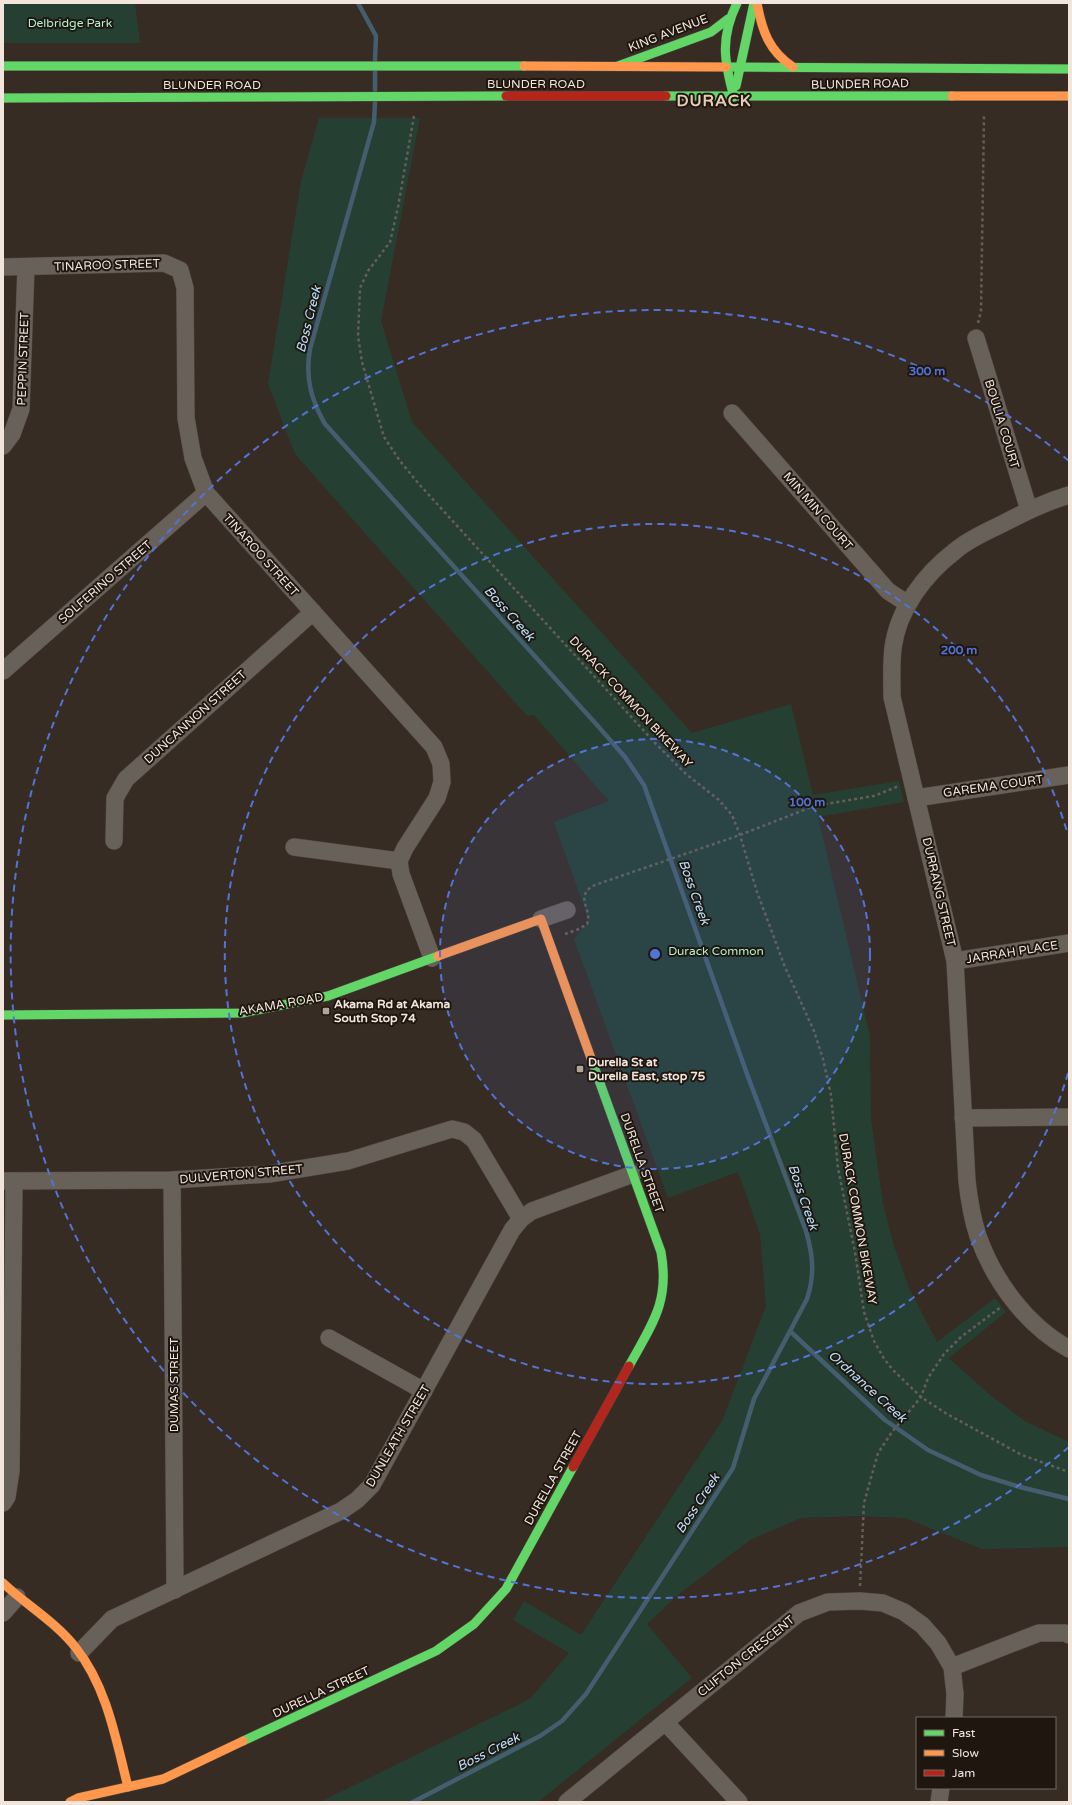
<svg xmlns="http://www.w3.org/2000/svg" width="1072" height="1805" font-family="'Varela Round',sans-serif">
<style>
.green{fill:#263f33}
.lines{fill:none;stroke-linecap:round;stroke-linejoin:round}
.stream{stroke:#455e6f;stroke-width:4.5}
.street-casing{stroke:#50473f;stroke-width:18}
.fast-casing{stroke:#50473f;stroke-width:10}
.slow-casing{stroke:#50473f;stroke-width:10}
.jam-casing{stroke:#50473f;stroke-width:10}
.path{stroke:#665e59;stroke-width:2.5;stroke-dasharray:3 3;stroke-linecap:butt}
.street{stroke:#68615a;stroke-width:17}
.fast{stroke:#63d668;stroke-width:9}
.slow{stroke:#ff974d;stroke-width:9}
.jam{stroke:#b3261e;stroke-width:9}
.ring{fill:none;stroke:#5274d9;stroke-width:2;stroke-dasharray:7 5}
.poi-dot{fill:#b0a59b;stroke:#1f160f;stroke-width:1.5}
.labels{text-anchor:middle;stroke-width:4;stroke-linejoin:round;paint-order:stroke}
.park-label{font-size:12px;fill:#afeed0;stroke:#1f160f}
.street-label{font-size:12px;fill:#f2e6dc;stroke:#1f160f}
.poi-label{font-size:12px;font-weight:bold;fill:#f2e6dc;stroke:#1f160f;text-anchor:start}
.water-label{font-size:13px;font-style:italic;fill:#b6e1fe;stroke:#1f160f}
.district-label{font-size:16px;font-weight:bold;letter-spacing:1px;fill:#e5ccb9;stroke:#1f160f}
.centre{fill:#5274d9;stroke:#1f160f;stroke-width:2}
.ring-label{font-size:12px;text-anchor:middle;font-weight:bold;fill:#5274d9;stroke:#1f160f;stroke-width:4;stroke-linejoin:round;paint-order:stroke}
</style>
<rect width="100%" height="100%" fill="#362c23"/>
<g class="green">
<polygon points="3,3 135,3 140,43 3,43"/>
<polygon points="319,118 420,118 381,321 412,422 692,733 791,704 813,795 899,781 904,802 818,817 870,1036 871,1119 883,1204 894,1246 909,1288 937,1342 995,1298 1006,1312 949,1358 990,1395 1025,1421 1069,1442 1069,1547 982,1549 905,1518 857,1516 801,1518 750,1540 679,1594 647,1624 692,1678 538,1802 320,1802 530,1699 569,1653 513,1620 524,1601 581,1635 722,1421 766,1306 760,1234 738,1172 668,1198 574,939 589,921 554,822 609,801 534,715 527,716 295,454 268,384 301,181"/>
</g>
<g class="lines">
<g class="stream">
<polyline points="358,3 376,36 375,60"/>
<polyline points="375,90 375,72"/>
<path d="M375,102L374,122L310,349C305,377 311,400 325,424L597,725L625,757L644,785L747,1074L806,1231C813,1255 815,1275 807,1299L754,1399L733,1468L586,1694L562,1721L540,1736L413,1802"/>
<polyline points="791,1332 885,1420 928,1450 981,1475 1020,1487 1069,1499"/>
</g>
<defs>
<g id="street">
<polyline points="3,267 164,263 180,270 185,288 186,418 193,458 206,493 434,747 441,764 442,782 437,798 405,848 399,861 401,874 432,958"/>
<polyline points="976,338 1029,510"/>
<polyline points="732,413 888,591 908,604"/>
<polyline points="3,446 12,434 21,409 26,267"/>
<path d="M1069,495C1045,502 1025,512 1002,524C986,532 969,539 955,551C925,574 898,609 893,648C891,664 892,680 892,697L955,961L967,1181C969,1199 972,1218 978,1236C994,1281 1026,1325 1069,1349"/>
<polyline points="3,671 206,493"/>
<polyline points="916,798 1069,775"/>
<polyline points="114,841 115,798 126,779 313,612"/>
<polyline points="294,847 399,861"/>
<polyline points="541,919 567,910"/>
<polyline points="955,961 1069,943"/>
<polyline points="963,1118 1069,1117"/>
<polyline points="172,1180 175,1590"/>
<polyline points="3,1181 172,1180 269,1174 348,1161 452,1129 464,1132 474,1140 521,1219"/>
<polyline points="329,1338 424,1391"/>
<polyline points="3,1503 7,1497 11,1471 14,1181"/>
<polyline points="3,1613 17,1597"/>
<polyline points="79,1653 112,1619 341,1511 357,1500 372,1485 512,1230 521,1219 532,1211 633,1174"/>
<polyline points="952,1667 1039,1633 1065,1633 1069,1635"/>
<polyline points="665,1722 739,1802"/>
<polyline points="567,1802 799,1613 828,1602 860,1601 883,1603 904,1612 922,1625 938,1643 952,1667 955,1694 954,1718"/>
<polyline points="939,1802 941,1788"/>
</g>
<g id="fast">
<polyline points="3,66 524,66"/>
<polyline points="618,66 711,32 728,19"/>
<polyline points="726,67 1069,69"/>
<polyline points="736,86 754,3"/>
<polyline points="666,96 952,96"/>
<path d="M734,97C724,61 720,38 737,3"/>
<polyline points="3,98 506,96"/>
<polyline points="3,1015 242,1013 328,996 438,956"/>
<path d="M592,1061L661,1252C670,1302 652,1324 629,1366"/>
<polyline points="243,1741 436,1651 474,1624 506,1589 573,1467"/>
</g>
<g id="slow">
<path d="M757,3C762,31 769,51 793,67"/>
<polyline points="524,66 726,67"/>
<polyline points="952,96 1069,96"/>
<polyline points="438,956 541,919 592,1061"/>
<path d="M3,1583C26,1605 56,1622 76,1648C107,1687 116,1740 128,1787"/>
<polyline points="70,1802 78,1798 163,1779 243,1741"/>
</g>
<g id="jam">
<polyline points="506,96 666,96"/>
<polyline points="573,1467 629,1366"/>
</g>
</defs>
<use href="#street" class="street-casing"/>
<use href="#fast" class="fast-casing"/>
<use href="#slow" class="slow-casing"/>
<use href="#jam" class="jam-casing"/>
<g class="path">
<polyline points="414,116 398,207 390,242 368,271 360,288 358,336 362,362 384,437 400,461 418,483 655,743 686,774 719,800 732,815 740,835 757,892 785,967 814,1031 823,1059 831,1095 838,1168 855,1252 864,1312 874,1341 883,1357 892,1369 921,1397 947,1414 1022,1455 1069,1472"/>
<polyline points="978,323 981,311 984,116"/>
<path d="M565,934L579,929L587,924C593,909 573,896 595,885L740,835L814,806L874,796L899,786"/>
<polyline points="860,1586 864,1503 878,1453 892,1432 921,1397 928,1378 944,1354 961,1337 1001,1307"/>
</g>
<use href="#street" class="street"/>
<use href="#fast" class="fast"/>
<use href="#slow" class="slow"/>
<use href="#jam" class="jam"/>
</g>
<circle cx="655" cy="954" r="215" fill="#5274d9" fill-opacity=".12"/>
<g class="ring">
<circle cx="655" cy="954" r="215"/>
<path d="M1068 1073A430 430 0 1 1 1068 835"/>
<path d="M1069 1447A644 644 0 1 1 1069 461"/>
</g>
<g class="poi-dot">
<rect x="322" y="1007" width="8" height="8" rx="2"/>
<rect x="576" y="1065" width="8" height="8" rx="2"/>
</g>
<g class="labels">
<g class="park-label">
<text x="70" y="27">Delbridge Park</text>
<text x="716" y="955">Durack Common</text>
</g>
<g class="street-label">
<text transform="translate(668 33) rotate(-21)" y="4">KING AVENUE</text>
<text x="536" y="88">BLUNDER ROAD</text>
<text transform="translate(860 84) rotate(-1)" y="4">BLUNDER ROAD</text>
<text x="212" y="89">BLUNDER ROAD</text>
<text transform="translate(107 265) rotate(-2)" y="4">TINAROO STREET</text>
<text transform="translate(23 359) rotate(-88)" y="4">PEPPIN STREET</text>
<text transform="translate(1002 424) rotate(73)" y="4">BOULIA COURT</text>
<text transform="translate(818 511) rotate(49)" y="4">MIN MIN COURT</text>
<text transform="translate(261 555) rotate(48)" y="4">TINAROO STREET</text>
<text transform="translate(105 582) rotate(-41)" y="4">SOLFERINO STREET</text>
<text transform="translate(631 702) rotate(47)" y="4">DURACK COMMON BIKEWAY</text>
<text transform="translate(195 717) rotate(-42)" y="4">DUNCANNON STREET</text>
<text transform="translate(993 786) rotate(-8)" y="4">GAREMA COURT</text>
<text transform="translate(939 892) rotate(77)" y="4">DURRANG STREET</text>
<text transform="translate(1012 952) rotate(-9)" y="4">JARRAH PLACE</text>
<text transform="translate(281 1004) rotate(-10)" y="4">AKAMA ROAD</text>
<text transform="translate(642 1163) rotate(70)" y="4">DURELLA STREET</text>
<text transform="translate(241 1174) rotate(-5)" y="4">DULVERTON STREET</text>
<text transform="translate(858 1219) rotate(80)" y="4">DURACK COMMON BIKEWAY</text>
<text transform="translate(174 1385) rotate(-90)" y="4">DUMAS STREET</text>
<text transform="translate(398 1436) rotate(-60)" y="4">DUNLEATH STREET</text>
<text transform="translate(553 1478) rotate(-61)" y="4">DURELLA STREET</text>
<text transform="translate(746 1656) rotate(-39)" y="4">CLIFTON CRESCENT</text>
<text transform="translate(321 1692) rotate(-25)" y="4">DURELLA STREET</text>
</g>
<g class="poi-label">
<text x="334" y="1008">Akama Rd at Akama<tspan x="334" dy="14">South Stop 74</tspan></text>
<text x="588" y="1066">Durella St at<tspan x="588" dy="14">Durella East, stop 75</tspan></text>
</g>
<g class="water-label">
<text transform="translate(308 319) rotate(-76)" y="5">Boss Creek</text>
<text transform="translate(510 613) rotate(48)" y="5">Boss Creek</text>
<text transform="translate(695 892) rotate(70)" y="5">Boss Creek</text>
<text transform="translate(804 1197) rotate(71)" y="5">Boss Creek</text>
<text transform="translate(868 1386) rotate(42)" y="5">Ordnance Creek</text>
<text transform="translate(697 1503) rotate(-57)" y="5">Boss Creek</text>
<text transform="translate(488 1751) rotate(-27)" y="5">Boss Creek</text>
</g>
<g class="district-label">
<text x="714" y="106">DURACK</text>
</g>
</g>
<circle cx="655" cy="954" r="6" class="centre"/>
<g class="ring-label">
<text x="927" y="375">300 m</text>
<text x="959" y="654">200 m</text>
<text x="807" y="806">100 m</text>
</g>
<rect width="1072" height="1805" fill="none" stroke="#f2e6dc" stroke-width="8"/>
<rect x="916" y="1717" width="140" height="72" fill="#1f160f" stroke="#736961"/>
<rect x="924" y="1730" width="20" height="6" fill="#63d668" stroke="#736961"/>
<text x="952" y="1737" font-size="12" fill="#f2e6dc">Fast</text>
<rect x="924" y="1750" width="20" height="6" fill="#ff974d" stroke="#736961"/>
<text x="952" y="1757" font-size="12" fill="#f2e6dc">Slow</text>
<rect x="924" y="1770" width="20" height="6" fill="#b3261e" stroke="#736961"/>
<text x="952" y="1777" font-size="12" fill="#f2e6dc">Jam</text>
</svg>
